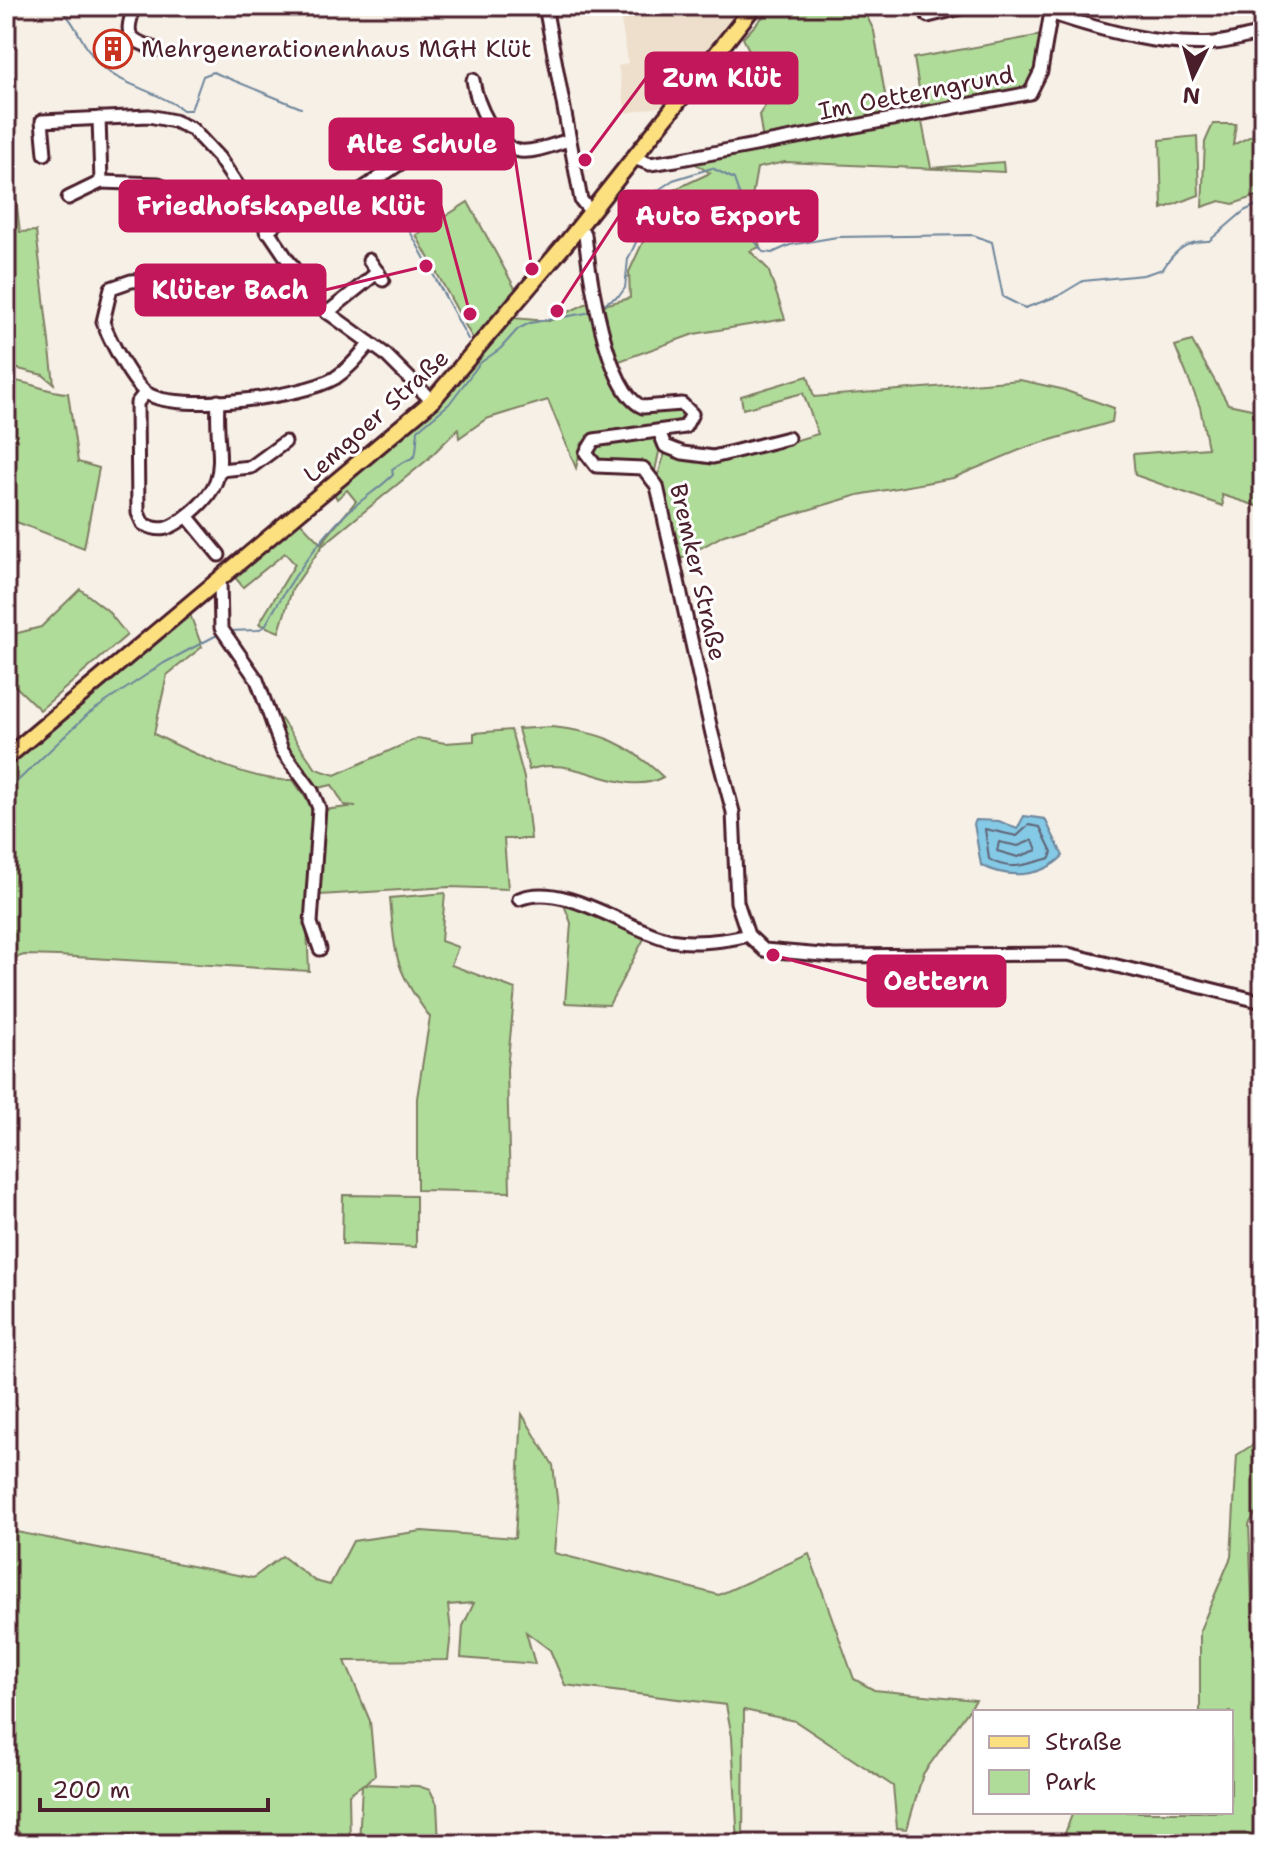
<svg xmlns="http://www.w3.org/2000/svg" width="1269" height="1850" font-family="'Shantell Sans',sans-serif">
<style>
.built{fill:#eddfcb}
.green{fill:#b0dc9a;stroke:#7d7e62;stroke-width:2}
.water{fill:#84c9e5;stroke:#6d859b;stroke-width:2}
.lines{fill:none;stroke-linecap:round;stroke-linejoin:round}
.shore{stroke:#616375;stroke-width:2}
.stream{stroke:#6d859b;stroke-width:2}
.minor-casing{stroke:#4a1f2b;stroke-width:17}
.major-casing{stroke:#4a1f2b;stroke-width:20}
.minor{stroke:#fff;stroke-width:11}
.major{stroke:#fce080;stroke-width:14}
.labels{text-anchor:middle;stroke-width:6;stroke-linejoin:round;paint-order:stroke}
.poi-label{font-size:24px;fill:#4a1f2b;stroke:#fff;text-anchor:start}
.street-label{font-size:24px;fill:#4a1f2b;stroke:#fff}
.leader{fill:none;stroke:#c2185b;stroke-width:3}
.callout-dot{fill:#c2185b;stroke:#fff;stroke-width:3}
.callout{fill:#c2185b;stroke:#c2185b;stroke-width:3}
.callout-label{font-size:26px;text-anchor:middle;font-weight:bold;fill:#fff}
</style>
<rect width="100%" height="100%" fill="#f7f0e7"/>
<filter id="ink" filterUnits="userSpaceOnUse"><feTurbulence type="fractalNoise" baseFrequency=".0125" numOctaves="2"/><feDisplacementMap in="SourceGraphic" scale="16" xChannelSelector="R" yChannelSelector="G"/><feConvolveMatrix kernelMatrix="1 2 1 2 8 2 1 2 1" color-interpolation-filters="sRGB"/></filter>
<g filter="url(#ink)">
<polygon class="built" points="644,6 746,6 668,105 626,113 618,66 628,63 620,14"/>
<g class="green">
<polygon points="773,6 862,6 874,31 889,117 763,141 759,115 765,106 760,73 743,38"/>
<polygon points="1042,35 1038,70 1025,91 930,110 929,106 922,107 914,58"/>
<polygon points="921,117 931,168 1003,162 1004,172 785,162 757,168 750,208 760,247 750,251 768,269 785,319 694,334 614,363 604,305 630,298 629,272 665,194 710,173 691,161"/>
<polygon points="7,122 20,232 36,231 54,384 43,375 6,366"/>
<polygon points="1213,124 1236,124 1233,145 1263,130 1263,194 1233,204 1220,201 1202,207 1205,142"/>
<polygon points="1197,136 1199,195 1162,209 1160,140"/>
<polygon points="468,202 517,292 473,339 416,235"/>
<path d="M594,300C599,333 603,400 642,412L681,407L686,419L680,424L597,435L582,443L576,468L548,400L486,419L459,438L458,429L426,461L322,546L292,590L279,632L259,624L295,564L285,553L243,587L233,575L299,521L321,544L356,501L347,490L337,499L334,493L455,387L513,318L549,321Z"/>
<polygon points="1192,341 1228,404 1256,410 1263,419 1263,508 1222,495 1223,506 1135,475 1133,454 1208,448 1200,407 1175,346"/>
<path d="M808,376L814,397L1020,380L1061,389L1114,408L1112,422L1027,447L953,478L858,495L724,535L681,559L658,475L666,450C712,475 771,446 818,434L803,393L743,409L741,396Z"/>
<path d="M6,380C28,380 46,393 68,393L78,462L99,468L84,548L6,518Z"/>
<path d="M654,436L660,447L655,471C636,454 607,472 591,456L593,447L600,443Z"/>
<polygon points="80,589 107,610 127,635 40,710 6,677 6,636 41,627"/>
<path d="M190,614L202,647L167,675L154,734C192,753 251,782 293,780L310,804L313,816L306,906L309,971L58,956L24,955L6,961V766Z"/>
<polygon points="281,719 316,769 335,775 418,738 445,743 474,741 474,733 511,730 524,778 531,839 504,839 508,889 449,887 320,895 316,890 324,810 356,806 344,805 332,785 314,789 292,767 276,722"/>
<path d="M551,727C601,732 626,742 663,777C621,800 573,752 529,770L518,729Z"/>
<path d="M445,893L441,941L458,947L451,965L515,989L507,1069L510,1192L417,1190V1098L430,1017C394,969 395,955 390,898Z"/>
<polygon points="563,902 646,935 609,1005 565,1003 571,923"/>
<polygon points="343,1195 416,1196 416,1247 342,1244"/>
<polygon points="522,1414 553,1465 558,1507 554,1553 719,1595 809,1554 854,1679 874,1690 976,1700 923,1774 907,1829 897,1828 893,1786 795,1721 744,1710 743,1844 738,1844 732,1737 726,1705 565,1685 550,1650 526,1632 535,1664 461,1658 463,1626 474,1603 448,1605 451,1632 448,1660 345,1661 370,1721 375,1775 364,1784 418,1786 430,1790 437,1804 439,1844 359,1844 362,1785 349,1794 350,1844 33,1844 6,1821 6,1530 253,1578 282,1556 315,1581 330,1585 353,1541 422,1531 515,1538"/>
<polygon points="1263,1438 1263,1502 1249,1524 1257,1731 1263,1745 1263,1844 1061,1844 1073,1812 1231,1812 1231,1712 1200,1712 1200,1630 1231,1557 1237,1455"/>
</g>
<path class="water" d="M1024,816L1045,819L1063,856C1041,878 1007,879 981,865L974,824L976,820L999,821L1017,829Z"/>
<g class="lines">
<g class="shore">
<path d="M1029,825L1040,827L1052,852L1050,858C1029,864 1009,872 989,859L985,829L1017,836Z"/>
<polygon points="1033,840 1037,850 1018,857 997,851 999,842 1018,846"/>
</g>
<g class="stream">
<path d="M58,7C76,20 83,49 101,66C125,87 158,91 183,110H191L203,76L213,72L301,108"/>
<polyline points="383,192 412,235 468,339"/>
<path d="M600,306L620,295L625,288L628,259L655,203L657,191L673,180L712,168L734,179L745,211L743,218L750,227L748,232L763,252L772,253L790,245L837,237L973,235L992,242L1003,297L1025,308L1058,296L1083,281L1143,275L1163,269C1174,251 1187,240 1209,241L1244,211L1263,202"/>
<path d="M228,631L258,630L265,626C288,584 314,544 349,511C363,498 379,489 393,475L392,469C421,450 414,467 418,430L449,404L480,363L500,349L518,329L530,323L592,312"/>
<polyline points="6,792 88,714 164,663 219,634"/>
</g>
<defs>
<g id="minor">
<path d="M135,6C124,35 127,39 156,49"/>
<polyline points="545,6 581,200 591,212"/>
<polyline points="924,6 928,16 969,6"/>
<path d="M1050,13C1101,30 1160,47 1214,43C1230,42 1247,36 1263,33"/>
<path d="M473,80C476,101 495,148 520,151C535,153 555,144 569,140"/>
<polyline points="45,154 42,121 149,116 174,121 192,129 219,158 319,306 385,354 432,401"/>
<polyline points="634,158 650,164 676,160 1030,93 1041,71 1052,6"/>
<polyline points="101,182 159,184"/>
<polyline points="68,198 101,182 99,118"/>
<path d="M577,228L585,235C589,272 606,393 643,407L682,404L692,414L685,427L594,440L586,453L596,466L643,468L657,486L712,734L733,812L737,902L748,935L764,950L834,956L1068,954L1263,1002"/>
<polyline points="266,231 287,216 350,197 425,147"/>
<polyline points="369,260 383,280"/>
<path d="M291,264L255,284L240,286L174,278L131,281L111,288L103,322C109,339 133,385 148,394C180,413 303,397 335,378C349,369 359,356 370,343"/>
<polyline points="327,313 378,272"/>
<path d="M145,393L137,403L138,513L143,524C160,532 168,530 183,519C237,479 214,458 218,401"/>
<polyline points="659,431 665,446 683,453 713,457 788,438"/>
<polyline points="220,470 251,467 285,442"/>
<polyline points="187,516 219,555"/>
<polyline points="220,580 221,628 257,680 282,750 312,791 319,808 311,923 320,949"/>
<path d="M519,899C563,881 625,928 667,939C688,945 726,941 748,935"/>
</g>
<polyline id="major" points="6,758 432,401 567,242 754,6"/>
</defs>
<use href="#minor" class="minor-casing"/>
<use href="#major" class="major-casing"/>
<use href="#minor" class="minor"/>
<use href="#major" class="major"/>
</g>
</g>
<defs>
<symbol id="building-ring" viewBox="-11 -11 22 22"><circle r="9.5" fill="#fff" stroke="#c8321e" stroke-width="1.5"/><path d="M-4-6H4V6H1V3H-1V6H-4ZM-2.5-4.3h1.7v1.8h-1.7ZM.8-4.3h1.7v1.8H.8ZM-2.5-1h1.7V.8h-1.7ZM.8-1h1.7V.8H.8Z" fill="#c8321e"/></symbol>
</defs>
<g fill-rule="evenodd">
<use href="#building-ring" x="91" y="27" width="44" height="44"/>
</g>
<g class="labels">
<g class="poi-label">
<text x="141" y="57">Mehrgenerationenhaus MGH Klüt</text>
</g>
<g class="street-label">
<text transform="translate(916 93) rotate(-11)" y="8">Im Oetterngrund</text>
<text transform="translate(376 416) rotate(-42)" y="8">Lemgoer Straße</text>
<text transform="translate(698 572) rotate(77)" y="8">Bremker Straße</text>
</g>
</g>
<path class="leader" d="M585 160L646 78M532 269L513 144M470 314L441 206M557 311L619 216M426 266L325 290M773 955L868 981"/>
<g class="callout-dot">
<circle cx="585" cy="160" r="8"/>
<circle cx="532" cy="269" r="8"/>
<circle cx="470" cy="314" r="8"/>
<circle cx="557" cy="311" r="8"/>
<circle cx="426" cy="266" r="8"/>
<circle cx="773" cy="955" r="8"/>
</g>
<g class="callout">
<rect x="646" y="53" width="151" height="50" rx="8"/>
<rect x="330" y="119" width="183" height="50" rx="8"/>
<rect x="120" y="181" width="321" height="50" rx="8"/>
<rect x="619" y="191" width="198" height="50" rx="8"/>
<rect x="136" y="265" width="189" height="50" rx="8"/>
<rect x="868" y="956" width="137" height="50" rx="8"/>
</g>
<g class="callout-label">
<text x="722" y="87">Zum Klüt</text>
<text x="422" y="153">Alte Schule</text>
<text x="281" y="215">Friedhofskapelle Klüt</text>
<text x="718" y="225">Auto Export</text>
<text x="230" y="299">Klüter Bach</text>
<text x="936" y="990">Oettern</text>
</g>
<rect width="1269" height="1850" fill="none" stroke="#fff" stroke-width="32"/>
<rect x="16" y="16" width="1237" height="1818" fill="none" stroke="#4a1f2b" stroke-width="3" filter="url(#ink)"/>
<rect x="973" y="1710" width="260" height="104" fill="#ffffff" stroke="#b7a5aa" stroke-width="2"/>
<rect x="989" y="1736" width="40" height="12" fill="#fce080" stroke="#b7a5aa" stroke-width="2"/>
<text x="1045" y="1750" font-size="24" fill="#4a1f2b">Straße</text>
<rect x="989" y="1770" width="40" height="24" fill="#b0dc9a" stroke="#b7a5aa" stroke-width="2"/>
<text x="1045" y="1790" font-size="24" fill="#4a1f2b">Park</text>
<g transform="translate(1193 76) rotate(185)" stroke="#ffffff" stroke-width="6" paint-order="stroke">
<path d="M0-6L14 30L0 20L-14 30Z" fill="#4a1f2b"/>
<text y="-12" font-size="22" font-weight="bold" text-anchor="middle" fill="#4a1f2b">N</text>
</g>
<path d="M40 1798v12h228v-12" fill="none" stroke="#4a1f2b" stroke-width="4"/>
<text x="52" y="1798" font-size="24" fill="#4a1f2b" stroke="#ffffff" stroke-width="6" paint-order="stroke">200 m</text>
</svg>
